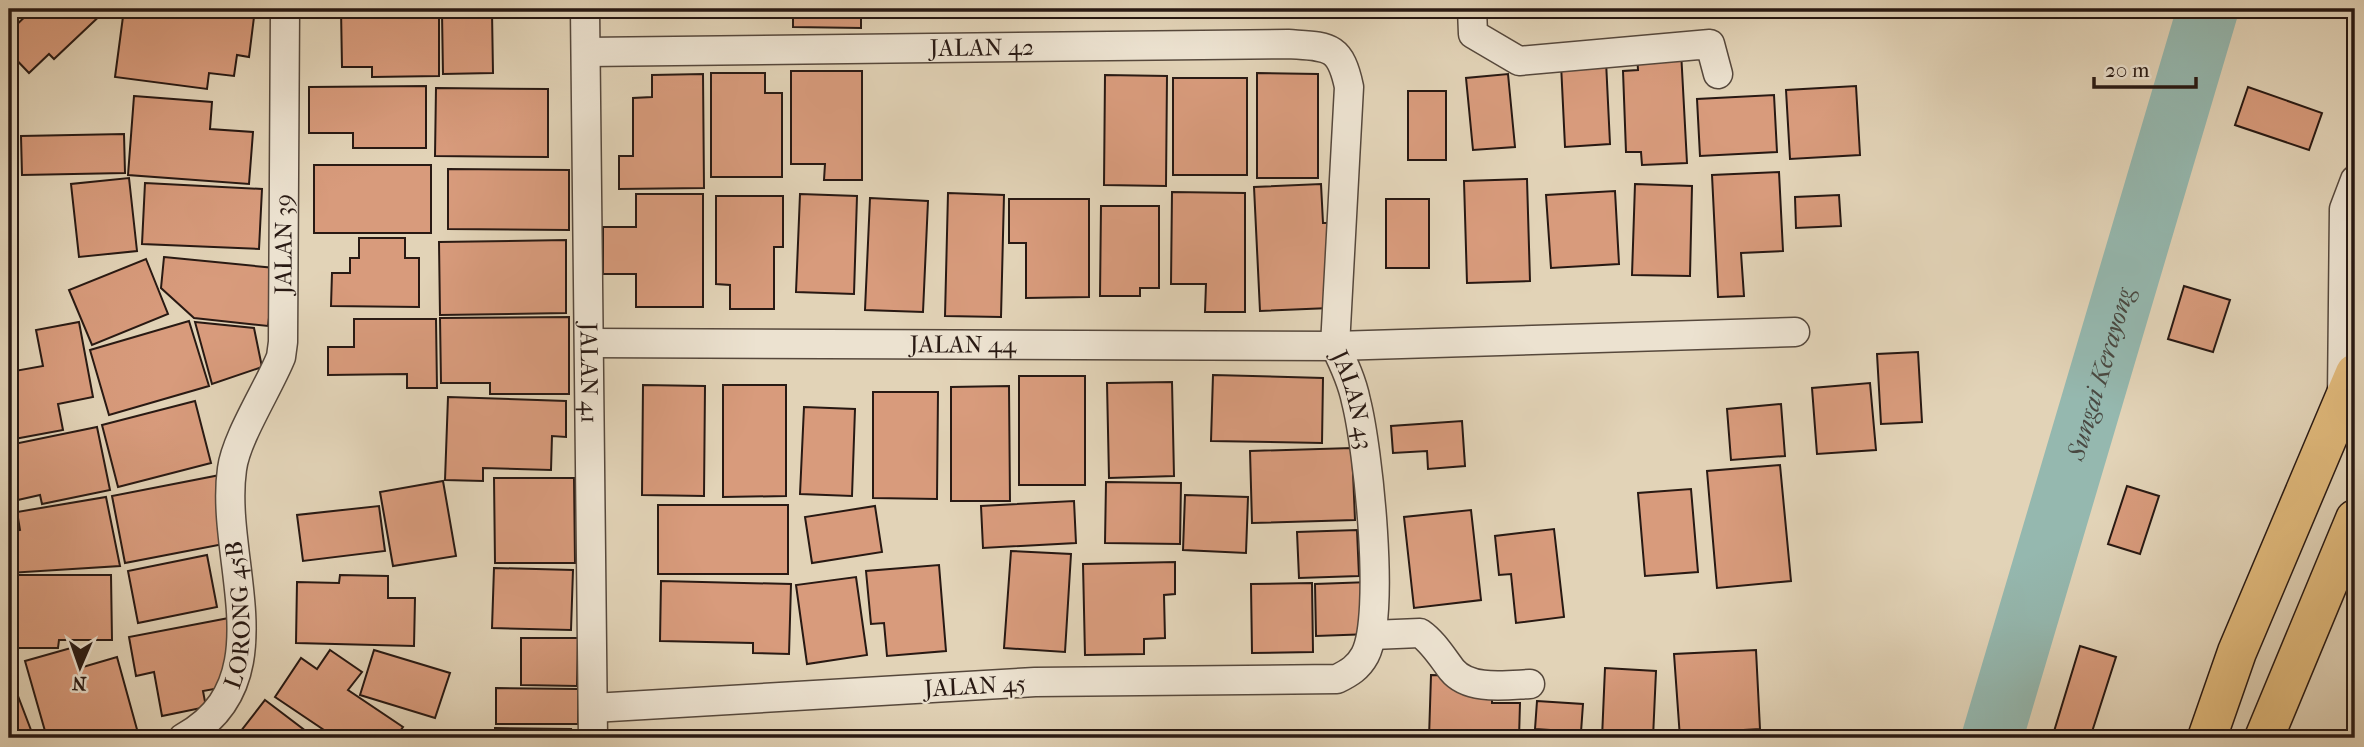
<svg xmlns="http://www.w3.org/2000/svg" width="2364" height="747" font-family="'IM FELL French Canon',serif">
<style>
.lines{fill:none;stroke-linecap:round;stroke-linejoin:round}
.river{stroke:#95b8af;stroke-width:61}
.building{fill:#d89b7c;stroke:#281913;stroke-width:2}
.street-casing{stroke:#56483c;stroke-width:31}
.highway-casing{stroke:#281913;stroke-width:41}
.street{stroke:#ece2d0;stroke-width:28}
.highway{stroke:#e1ba7c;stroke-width:38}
.labels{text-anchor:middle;stroke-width:5;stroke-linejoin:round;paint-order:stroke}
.street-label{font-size:24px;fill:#281913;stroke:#ece2d0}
.water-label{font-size:26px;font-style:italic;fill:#494942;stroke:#ece2d0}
</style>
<rect width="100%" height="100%" fill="#e2d3b7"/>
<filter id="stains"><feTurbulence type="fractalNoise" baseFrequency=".00286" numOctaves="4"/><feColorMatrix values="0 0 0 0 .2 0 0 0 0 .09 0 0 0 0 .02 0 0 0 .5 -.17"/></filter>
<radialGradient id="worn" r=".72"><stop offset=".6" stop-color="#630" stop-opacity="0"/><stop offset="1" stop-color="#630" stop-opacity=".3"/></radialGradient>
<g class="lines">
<path class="river" id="s1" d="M1992,738L2208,9"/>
</g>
<g class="building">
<polygon points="33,9 107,9 54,59 49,54 29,73 9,52 9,32"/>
<polygon points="124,9 255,9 249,57 237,55 234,76 209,73 207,89 115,77"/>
<polygon points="341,9 439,9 439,76 372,77 372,67 342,67"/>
<polygon points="793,9 861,9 861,28 793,27"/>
<polygon points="492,12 493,73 443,74 442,13"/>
<polygon points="1681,51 1687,163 1642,165 1641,152 1626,152 1623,71 1638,70 1637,53"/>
<polygon points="1606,61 1610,144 1565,147 1561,64"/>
<polygon points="791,71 862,71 862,180 824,180 825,164 791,164"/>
<polygon points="711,73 765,73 765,93 782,93 782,177 711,177"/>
<polygon points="1257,73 1318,74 1318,178 1257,178"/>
<polygon points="703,74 704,188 619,189 619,156 633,156 633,98 652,97 652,75"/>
<polygon points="1508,74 1515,147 1473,150 1466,78"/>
<polygon points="1105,75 1167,76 1166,186 1104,185"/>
<rect x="1173" y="78" width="74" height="97"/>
<polygon points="426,86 426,148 353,148 353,133 309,133 309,87"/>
<polygon points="1856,86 1860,155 1790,159 1786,90"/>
<polygon points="2248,87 2322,113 2309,150 2235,125"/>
<polygon points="436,88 548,89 548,157 435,156"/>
<rect x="1408" y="91" width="38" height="69"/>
<polygon points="1774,95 1777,152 1700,156 1697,99"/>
<polygon points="134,96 212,102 210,129 253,132 249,184 128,175"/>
<polygon points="124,134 125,173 22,175 21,136"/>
<rect x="314" y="165" width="117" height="68"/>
<polygon points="448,169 569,170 569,230 448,229"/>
<polygon points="1779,172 1783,251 1741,253 1744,296 1718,297 1712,175"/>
<polygon points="129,178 137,251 79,257 71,184"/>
<polygon points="1527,179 1530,281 1467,283 1464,181"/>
<polygon points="145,183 262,189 259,249 142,244"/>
<polygon points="1321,184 1323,223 1335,223 1330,308 1260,311 1254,187"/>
<polygon points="1635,184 1692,186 1690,276 1632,275"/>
<polygon points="1615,191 1619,264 1551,268 1546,195"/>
<polygon points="1172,192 1245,193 1245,312 1205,312 1206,284 1171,284"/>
<polygon points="948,193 1004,195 1001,317 945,316"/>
<polygon points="636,194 703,194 703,307 636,307 636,274 603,274 603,227 636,227"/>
<polygon points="800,194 857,196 854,294 796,292"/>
<polygon points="1839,195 1841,226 1796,228 1795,197"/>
<polygon points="716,196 783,196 783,247 774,247 774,309 730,309 730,285 716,284"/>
<polygon points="870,198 928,201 923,312 865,310"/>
<polygon points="1009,199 1089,199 1089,297 1026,298 1026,243 1009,243"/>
<rect x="1386" y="199" width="43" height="69"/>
<polygon points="1101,206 1159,206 1159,288 1140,288 1140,296 1100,296"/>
<polygon points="359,238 405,238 405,258 419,258 419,307 331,306 332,273 350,273 350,258 359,258"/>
<polygon points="566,240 566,313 440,315 439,242"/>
<polygon points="164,257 275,268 268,326 194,318 161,288"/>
<polygon points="146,259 168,314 92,345 69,290"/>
<polygon points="2184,286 2230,300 2213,352 2168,339"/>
<polygon points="569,317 569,394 490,394 490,383 441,383 440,318"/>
<polygon points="354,319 436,319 437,388 407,388 407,374 328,375 328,347 354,347"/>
<polygon points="189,321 209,386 109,415 90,350"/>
<polygon points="79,322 93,397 58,404 63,430 9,440 9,372 43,366 36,330"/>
<polygon points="195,322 254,328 262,367 212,384"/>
<polygon points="1918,352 1922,422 1881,424 1877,354"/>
<polygon points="1213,375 1323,378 1322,443 1211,441"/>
<rect x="1019" y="376" width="66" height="109"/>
<polygon points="1172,382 1174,476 1109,478 1107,383"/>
<polygon points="1870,383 1876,450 1817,454 1812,388"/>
<polygon points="643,385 705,386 704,496 642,495"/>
<polygon points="723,385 786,385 786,496 723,497"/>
<polygon points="1009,386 1010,501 951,501 951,387"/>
<polygon points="873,392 938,392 937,499 873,498"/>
<polygon points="448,397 566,401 566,437 552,436 551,470 483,468 483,481 445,480"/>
<polygon points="195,401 211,463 118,487 102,425"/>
<polygon points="1781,404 1785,456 1731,460 1727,409"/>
<polygon points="804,407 855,409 852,496 800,494"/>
<polygon points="1462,421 1465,466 1428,469 1427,451 1393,453 1391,426"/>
<polygon points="97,427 110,490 42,504 40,495 9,502 9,445"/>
<polygon points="1352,448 1355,520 1252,523 1250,451"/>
<polygon points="1780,465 1791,581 1717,588 1707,471"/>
<polygon points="220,475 234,542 125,563 112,496"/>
<polygon points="494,478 574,478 575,563 495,563"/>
<polygon points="443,481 456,556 393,566 380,492"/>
<polygon points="1106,482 1181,483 1180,544 1105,543"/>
<polygon points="2127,486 2159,496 2140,554 2108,544"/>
<polygon points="1691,489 1698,572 1645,576 1638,493"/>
<polygon points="1185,495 1248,497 1246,553 1183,550"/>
<polygon points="106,497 120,566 9,573 9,532 20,530 17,512"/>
<polygon points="1074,501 1076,543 983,548 981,506"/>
<rect x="658" y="505" width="130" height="69"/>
<polygon points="379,506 385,551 303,561 297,515"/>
<polygon points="875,506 882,552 812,563 805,517"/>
<polygon points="1471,510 1481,600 1414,608 1404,517"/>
<polygon points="1554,529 1564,617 1516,623 1511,574 1499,575 1495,536"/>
<polygon points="1357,530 1359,576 1299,578 1297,532"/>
<polygon points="1011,551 1071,554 1065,652 1004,648"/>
<polygon points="207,555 217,607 138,623 128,571"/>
<polygon points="1175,562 1175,594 1164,595 1165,638 1144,639 1144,654 1085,655 1083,564"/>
<polygon points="939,565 946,651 887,656 884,623 871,624 866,571"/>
<polygon points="494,568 573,570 571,630 492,628"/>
<polygon points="9,575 111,575 112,640 59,640 58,648 9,648"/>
<polygon points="340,575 388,576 388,598 415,598 414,646 296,643 297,582 339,583"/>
<polygon points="856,577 867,655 807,664 796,585"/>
<polygon points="661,581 791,584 789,654 753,653 753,643 660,641"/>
<polygon points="1370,582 1371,634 1316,636 1315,584"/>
<polygon points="1312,583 1313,652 1252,653 1251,584"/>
<polygon points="234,617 236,685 203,691 206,707 162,716 154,672 136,676 129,637"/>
<polygon points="521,638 578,638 577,686 521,685"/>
<polygon points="78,646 83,667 117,657 138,733 119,738 47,738 25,661"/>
<polygon points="2080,646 2116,657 2090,738 2052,738"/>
<polygon points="330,650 362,672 348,690 403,727 395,738 336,738 275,697 301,658 317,669"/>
<polygon points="374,650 450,673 435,718 360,695"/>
<polygon points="1756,650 1760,729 1711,732 1712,738 1680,738 1674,654"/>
<polygon points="1605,668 1656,671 1653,738 1602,738"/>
<polygon points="10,675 34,738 9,738"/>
<polygon points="1431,675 1492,677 1492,703 1520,703 1519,738 1429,738"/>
<polygon points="496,688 578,689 578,724 496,724"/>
<polygon points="265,700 315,738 237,736"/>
<polygon points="1537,701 1583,704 1581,732 1535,729"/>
<polygon points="495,728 571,729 570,738 495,738"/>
</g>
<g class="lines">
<defs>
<g id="street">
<path id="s2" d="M585,9L593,738"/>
<polyline points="1472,9 1473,34 1519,61 1710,44 1718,74"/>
<path id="s3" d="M586,52L1288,44C1328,47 1340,44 1349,87L1335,346C1344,364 1352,381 1356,401C1368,448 1386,615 1365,655C1358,668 1349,673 1337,679L1035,682L593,708"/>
<path id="s4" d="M590,343L1335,346L1795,332"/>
<polyline points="2342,396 2344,209 2355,180"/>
<path d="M1372,635L1420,633C1433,642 1442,657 1452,670C1469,691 1507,685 1530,684"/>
<path id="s5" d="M183,738C286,681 219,560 232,469C236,438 268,389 281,357L283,342L285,9"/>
</g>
<g id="highway">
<polyline points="2207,738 2237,652 2355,373"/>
<polyline points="2264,738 2355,519"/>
</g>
</defs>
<use href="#street" class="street-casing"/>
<use href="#highway" class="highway-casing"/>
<use href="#street" class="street"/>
<use href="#highway" class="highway"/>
</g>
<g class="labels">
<g class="street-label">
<text dy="8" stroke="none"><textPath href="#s3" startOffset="396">JALAN 42</textPath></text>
<text dy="8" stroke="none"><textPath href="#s5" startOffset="527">JALAN 39</textPath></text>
<text dy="8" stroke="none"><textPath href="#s4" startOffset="373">JALAN 44</textPath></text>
<text dy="8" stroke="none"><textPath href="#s2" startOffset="364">JALAN 41</textPath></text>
<text dy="8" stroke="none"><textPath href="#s3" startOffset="1104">JALAN 43</textPath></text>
<text dy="8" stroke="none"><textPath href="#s5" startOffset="145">LORONG 45B</textPath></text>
<text transform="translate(975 686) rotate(-3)" y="8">JALAN 45</text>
</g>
<g class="water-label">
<text dy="9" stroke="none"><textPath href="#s1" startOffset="380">Sungai Kerayong</textPath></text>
</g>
</g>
<rect width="2364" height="747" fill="none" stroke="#e2d3b7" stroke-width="35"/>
<rect x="10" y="10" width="2343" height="726" fill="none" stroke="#281913" stroke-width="3.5"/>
<rect x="18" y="18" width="2329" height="712" fill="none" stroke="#281913" stroke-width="2"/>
<g transform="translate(80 667) rotate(182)" stroke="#ece2d0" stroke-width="5" paint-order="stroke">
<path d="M0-5L12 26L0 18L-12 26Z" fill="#281913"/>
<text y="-10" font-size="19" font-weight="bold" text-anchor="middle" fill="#281913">N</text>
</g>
<path d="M2094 77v10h102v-10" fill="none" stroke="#281913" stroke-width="3.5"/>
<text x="2105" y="77" font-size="21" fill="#281913" stroke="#ece2d0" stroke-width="5" paint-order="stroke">20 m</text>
<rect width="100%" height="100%" filter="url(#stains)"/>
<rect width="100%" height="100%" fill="url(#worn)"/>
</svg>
